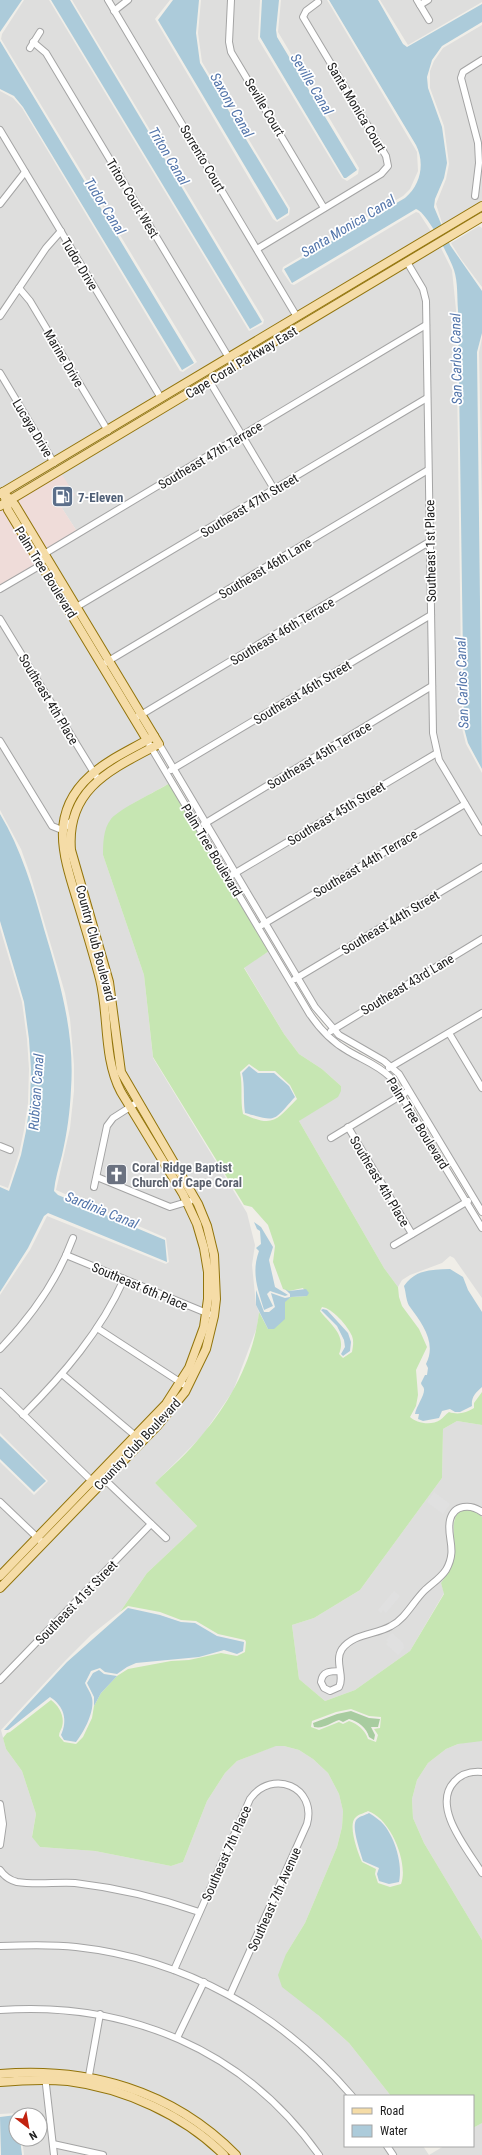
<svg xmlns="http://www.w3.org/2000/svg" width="482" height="2155" font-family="'Roboto Condensed',sans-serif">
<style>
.residential{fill:#dededd}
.commercial{fill:#efdcd9}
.grass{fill:#c6e6b2;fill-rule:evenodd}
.forest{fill:#a8cca0}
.parking{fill:#e0e0e0}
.water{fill:#accbda}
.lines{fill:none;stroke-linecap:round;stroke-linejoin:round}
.minor-casing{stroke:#a4a4a4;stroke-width:8}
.major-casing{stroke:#92740b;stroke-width:10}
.minor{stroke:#fff;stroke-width:6}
.major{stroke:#f5dca7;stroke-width:8}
.labels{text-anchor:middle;stroke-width:3.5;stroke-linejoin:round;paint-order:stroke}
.street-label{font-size:13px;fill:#202020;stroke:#fff}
.service-label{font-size:13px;font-weight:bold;fill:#4e5e75;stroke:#fff;text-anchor:start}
.worship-label{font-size:13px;font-weight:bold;fill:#5b616d;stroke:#fff;text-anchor:start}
.water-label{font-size:14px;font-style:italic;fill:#5375aa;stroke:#fff}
</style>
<rect width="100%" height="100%" fill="#f0eee8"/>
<g class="residential">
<polygon points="24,0 49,0 249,331 263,324 264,320 72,0 170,0 155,19 273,219 277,222 289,215 290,208 202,62 198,33 201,0 260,0 258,39 342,178 347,181 358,174 359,168 278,32 281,0 327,0 417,152 418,171 410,189 403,196 283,267 282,271 291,284 294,285 416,212 419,213 432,233 0,490 0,91 13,98 22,108 180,371 183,372 197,362 1,39 2,34"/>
<polygon points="380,0 482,0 482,2 408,45"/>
<polygon points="482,25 482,203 443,226 436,204 446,179 449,164 444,126 430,88 430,71 434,61 443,48"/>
<polygon points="479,226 482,228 482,287 461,259 451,243"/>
<polygon points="435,237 437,241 339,299 340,294"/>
<polygon points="441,248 452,270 456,310 462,728 466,744 482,773 482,1207 394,1065 340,1033 317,1006 47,553 78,533 60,505 61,473 190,398 417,259"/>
<polygon points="482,338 482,512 479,352"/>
<polygon points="140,415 138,419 58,469 56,467 9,495 7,493"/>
<polygon points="41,568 143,739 92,771 59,829 60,850 98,981 109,1068 181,1195 200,1240 206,1286 201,1326 192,1356 164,1402 0,1572 0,1462 34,1495 48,1481 0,1433 0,1295 30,1250 47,1216 166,1264 169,1262 166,1238 56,1190 70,1128 74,1091 74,1065 70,1019 65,993 30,874 21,849 0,810 0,592"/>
<polygon points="151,751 170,783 132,804 103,855 144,975 153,1058 247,1213 255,1245 252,1265 256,1305 259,1312 257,1327 233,1391 202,1436 155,1483 197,1526 147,1573 120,1612 91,1635 65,1661 1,1730 6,1749 22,1771 36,1814 32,1836 40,1847 95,1851 171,1866 183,1862 207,1801 225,1773 237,1761 275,1746 284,1746 299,1750 313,1759 328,1773 339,1794 343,1811 342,1827 337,1847 305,1923 286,1954 318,2015 349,2043 391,2096 345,2096 345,2146 423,2146 429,2155 239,2155 196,2119 99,2076 58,2070 0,2071 0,1592 166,1420 212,1337 213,1238 126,1076 115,996 73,850 76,816 96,784"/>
<polygon points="0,928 22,1002 27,1039 29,1069 28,1103 24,1130 19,1154 8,1188 0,1185"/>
<polygon points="269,951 313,1023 381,1071 392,1084 482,1233 482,1298 454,1258 450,1256 442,1263 410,1275 402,1280 398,1287 384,1268 299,1121 341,1086 322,1069 299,1054 284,1034 244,967"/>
<polygon points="457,1421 482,1425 482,1517 472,1508 454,1518 455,1553 449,1571 441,1583 444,1593 410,1651 355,1690 325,1701 299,1679 292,1625 314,1618 360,1590 442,1478 443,1429"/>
<polygon points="472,1741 482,1741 482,1940 424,1843 413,1818 412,1799 417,1780 428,1763 446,1749 458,1744"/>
<polygon points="28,2083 66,2084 99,2090 133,2101 166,2116 194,2134 220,2155 24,2155 22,2139 40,2139 40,2115 19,2115 17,2113 0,2114 0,2085"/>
<polygon points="482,2123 482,2155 429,2155 444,2146 473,2146 473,2128"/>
</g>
<g class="commercial">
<polygon points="61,473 75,495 60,505 78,533 47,553 14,501"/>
<polygon points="4,507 38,564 0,586 0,509"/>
</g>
<path class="grass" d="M170,783L269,951L244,968L284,1034L299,1054L322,1069L341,1086V1091L338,1097L299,1121L384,1268L398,1287L399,1297L402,1306L419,1329L427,1347L416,1370L418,1395L416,1406L410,1417C416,1423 431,1426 440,1420C443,1418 446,1414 449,1412C458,1415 466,1413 474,1408V1403L482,1392V1425L457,1421L443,1429L442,1478L360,1590L314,1618L292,1625L299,1679L325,1701L355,1690L410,1651L444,1594L441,1583C447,1574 454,1563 454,1552C456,1535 449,1524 460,1509L472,1508L482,1517V1741L458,1744L446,1749L428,1763L417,1780L412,1799L413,1818L424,1843L482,1940V2123L473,2128V2096H391L349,2043L318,2015L282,1987L278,1975L286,1954L305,1923L337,1847L342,1827L343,1811L339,1794L328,1773L313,1759L299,1750L284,1746H276L237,1761L225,1773L207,1801L183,1862L171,1866L95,1851L40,1847L32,1837L36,1814L22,1771L6,1749L3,1738L7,1733L10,1732L51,1700C59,1706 65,1716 62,1727C61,1730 59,1732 59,1736L64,1742L76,1744L83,1737L92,1718L94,1706L101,1693L117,1676L128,1669L171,1661L189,1660L221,1653L237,1656L245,1652L246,1642L245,1640L218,1634L196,1621L181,1620L160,1612L128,1606L120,1612L147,1573L197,1526L155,1483C170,1468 188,1453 202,1435C231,1401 254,1358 259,1312L268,1329L284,1308V1302L291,1297L307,1296L303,1288L289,1291L283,1289L273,1262L275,1246L268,1225L252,1207L244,1205L153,1057L144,975L103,855C103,844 103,829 111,819C119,809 157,791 170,783ZM249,1064L259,1071H275L290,1085L297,1099C276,1120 274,1128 243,1114C240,1100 243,1086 240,1072ZM322,1307C332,1308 348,1326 352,1336C354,1341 353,1346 352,1352L343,1358L339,1354C347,1335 330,1324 320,1311ZM351,1709L369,1716L381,1717L380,1728L374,1729L378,1735L376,1742L368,1739C365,1730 358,1724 349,1721L343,1724L339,1722L319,1730L311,1727L312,1721L336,1712ZM368,1811C390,1818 409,1863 401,1884L390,1887L378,1883L375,1874L376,1869L362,1862C358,1853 347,1824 356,1817C359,1814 365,1813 368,1811Z"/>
<path class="forest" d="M351,1711L369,1718L380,1719L378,1727H371L375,1735L374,1740L369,1737C367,1728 358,1721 349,1719L343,1722L339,1720C330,1723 324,1729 314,1727L313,1723L337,1714Z"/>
<g class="parking">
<polygon points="434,1492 450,1504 443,1514 427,1502"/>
<polygon points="394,1591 400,1596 386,1613 383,1610 381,1613 378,1610"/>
<polygon points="392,1633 403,1643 404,1648 398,1655 386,1644 388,1642 386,1640"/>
</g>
<g class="water">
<polygon points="0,0 22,0 0,32"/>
<polygon points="51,0 70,0 262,322 250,329"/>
<polygon points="173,0 199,0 196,33 200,63 288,209 288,213 277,220 158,20"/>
<polygon points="262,0 279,0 276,30 277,37 357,170 346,178 344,178 260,37"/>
<path d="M329,0H378L403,44L407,47L482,4V22L442,46L432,60L427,77L428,88L442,127L447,163L444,178L435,199L434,207L450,245L482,291V333L477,352L482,769L468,743L464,728L458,310C457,297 458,282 454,270C450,258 427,212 416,209L292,283L284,269L405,198C421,185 425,163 416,145Z"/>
<polygon points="0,41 194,363 182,370 23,107 14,96 0,89"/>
<path d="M0,814C21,849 33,889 44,929C60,982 75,1033 71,1089C70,1112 67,1133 62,1155C59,1167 55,1179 54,1191L58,1195L165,1240L167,1262L48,1213L44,1216L28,1248L0,1292V1187L9,1191L21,1155L26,1131L30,1103L31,1069L29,1039L24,1002L0,921Z"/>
<path d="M249,1066L258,1073H274L289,1086L295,1097C272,1122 278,1122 245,1113C243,1099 245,1086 242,1073Z"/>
<path d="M254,1222L261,1227L273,1247L269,1260L275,1287L288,1295L285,1296L270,1291L267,1294L273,1306L264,1310C258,1289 251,1273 259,1251L256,1248L261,1244L260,1231L257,1229Z"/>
<path d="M450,1269L463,1277L468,1290L482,1312V1387C475,1393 471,1398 472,1406L460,1412H455L450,1409L442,1411L439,1418L423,1421L418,1419L419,1414H415C416,1407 425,1395 424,1389C424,1387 421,1385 421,1383L425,1375H427L428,1368L426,1364C437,1343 422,1323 410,1307C406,1302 406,1292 404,1286C416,1269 431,1270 450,1269Z"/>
<polygon points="285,1289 289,1291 306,1289 309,1293 307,1296 291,1297 285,1302 285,1319 274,1329 268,1329 256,1305 256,1290 264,1312 269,1312 275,1307 271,1293 285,1298 290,1297 290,1294"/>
<polygon points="323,1309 327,1310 348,1333 351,1342 350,1351 343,1356 341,1354 345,1347 344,1340 337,1326 321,1310"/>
<polygon points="0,1436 46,1481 34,1492 0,1459"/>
<path d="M128,1608L160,1615L181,1622L195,1623L217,1636L244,1642L243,1651L237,1654L224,1650L199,1657L136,1663L127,1667L117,1674L105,1672L100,1668L91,1671L85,1683C87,1688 91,1693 92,1698C95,1711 84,1732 76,1742L64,1740L61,1735C68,1720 64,1706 50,1697L8,1730H4L67,1662Z"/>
<polygon points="99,1670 104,1674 117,1676 101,1693 94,1706 94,1697 87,1683 93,1673"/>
<path d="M369,1813C375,1817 380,1820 384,1825C395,1838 403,1865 399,1882L389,1884L379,1881L377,1874L379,1868L363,1861C361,1853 350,1825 357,1819C360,1816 366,1815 369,1813Z"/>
<polygon points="16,2115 16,2139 20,2139 22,2155 1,2155 0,2117"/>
</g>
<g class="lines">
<defs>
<g id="minor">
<polyline points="108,0 297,317"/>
<polyline points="231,0 229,42 231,52 324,208"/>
<polyline points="417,0 429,20"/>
<polyline points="420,5 428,0"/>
<polyline points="114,11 128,0"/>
<polyline points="33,42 46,53 229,358"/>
<polyline points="30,48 40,32"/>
<polyline points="0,130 161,398"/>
<polyline points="475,196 479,163 478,143 461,78 463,72 482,60"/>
<polyline points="0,204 25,172"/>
<polyline points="257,249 381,174 388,166 386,156 303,17 306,11 318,2"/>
<polyline points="407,262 423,289 426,301 433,733 439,760 482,832"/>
<polyline points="19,288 30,301 108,431"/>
<polyline points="0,316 46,248 61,231"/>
<polyline points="0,373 54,463"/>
<polyline points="210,382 274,489"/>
<polyline points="0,589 41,565 44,554 426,325"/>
<polyline points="73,609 427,398"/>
<polyline points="0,619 96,776"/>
<polyline points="105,663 428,470"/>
<polyline points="134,719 429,542"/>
<polyline points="0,741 52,826 62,830 73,820"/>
<path d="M149,744L309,1013C319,1028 332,1042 348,1051C363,1060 378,1065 390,1077L482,1228"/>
<polyline points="159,744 315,1007 339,1035 384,1061 399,1074 482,1212"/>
<polyline points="171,770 431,615"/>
<polyline points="204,824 432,686"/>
<polyline points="232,875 437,753"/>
<polyline points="262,925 465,804"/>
<polyline points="295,979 482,867"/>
<polyline points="331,1031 482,939"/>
<polyline points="449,1033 482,1088"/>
<polyline points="389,1068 482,1013"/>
<polyline points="348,1127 412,1234"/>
<polyline points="331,1138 405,1093"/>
<polyline points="0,1146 10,1150"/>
<polyline points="97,1177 170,1207 190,1201"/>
<polyline points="94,1187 107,1126 113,1118 138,1102"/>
<polyline points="394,1245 468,1201"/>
<polyline points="66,1255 209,1314"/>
<polyline points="97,1328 183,1384"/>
<path d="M0,1349C30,1318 58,1279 73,1238"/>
<polyline points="62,1374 138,1438"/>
<polyline points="0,1392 98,1487"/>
<path d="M23,1415C63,1375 101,1331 124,1279"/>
<polyline points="102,1477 166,1538"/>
<polyline points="0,1502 43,1543"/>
<path d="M340,1671C331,1671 322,1671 321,1682L324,1688L330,1691L339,1687C345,1676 334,1661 342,1649C354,1633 376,1635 391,1626C405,1619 413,1602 424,1591C431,1584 440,1579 446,1570C458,1549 446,1537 450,1520C454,1504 471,1504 482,1512"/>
<polyline points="0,1680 151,1524"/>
<path d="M482,1772C471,1771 461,1774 454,1782C431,1807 468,1850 482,1873"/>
<polyline points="0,1804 3,1824 0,1845"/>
<path d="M0,1870C4,1876 9,1880 17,1882C35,1885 56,1882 75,1883C118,1888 159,1898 199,1912"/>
<path d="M0,1946C25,1945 51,1944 76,1947C185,1959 281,2013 352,2096"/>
<path d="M174,1970L250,1799C272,1768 317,1787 307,1824L230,1995"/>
<path d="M0,2010C127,2001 244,2049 319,2155"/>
<polyline points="177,2038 204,1982"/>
<polyline points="45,2076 54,2155"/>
<polyline points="88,2081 100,2014"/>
<polyline points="53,2144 103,2155"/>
<polyline points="387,2146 393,2155"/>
</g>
<g id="major">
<polyline points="0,494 482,206"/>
<polyline points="5,498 8,510 147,740"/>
<polyline points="0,506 482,217"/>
<path d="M0,1576L166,1404L189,1368L204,1327L208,1299V1272L204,1248L197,1224L183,1194L121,1092C103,1058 109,1015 100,979C93,952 85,926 77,900C63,855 49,813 90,776C108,759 133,749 154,736"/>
<path d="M0,1588L157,1426L185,1392L206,1349L214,1316L216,1299L214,1255L207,1226L198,1204L121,1072L109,982L71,850C66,788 112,769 159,744L15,505L3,492"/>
<path d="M0,2074C89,2067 172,2090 236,2155"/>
<path d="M0,2082C23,2080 45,2079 68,2081C124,2088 184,2115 224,2155"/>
</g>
</defs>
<use href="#minor" class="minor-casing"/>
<use href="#major" class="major-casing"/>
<use href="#minor" class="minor"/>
<use href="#major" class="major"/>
</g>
<defs>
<symbol id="fuel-square" viewBox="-11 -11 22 22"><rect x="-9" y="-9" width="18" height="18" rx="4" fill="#5c6f8a" stroke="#fff"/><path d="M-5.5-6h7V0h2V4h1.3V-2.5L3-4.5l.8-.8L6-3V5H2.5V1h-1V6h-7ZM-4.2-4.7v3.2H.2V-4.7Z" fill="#fff"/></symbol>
<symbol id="church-square" viewBox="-11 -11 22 22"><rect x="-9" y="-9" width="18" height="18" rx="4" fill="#6b7280" stroke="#fff"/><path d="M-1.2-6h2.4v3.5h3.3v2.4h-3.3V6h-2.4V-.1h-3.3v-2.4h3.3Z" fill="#fff"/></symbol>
</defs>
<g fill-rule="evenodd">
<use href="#fuel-square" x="50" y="484" width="25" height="25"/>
<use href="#church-square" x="104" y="1162" width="25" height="25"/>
</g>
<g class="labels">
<g class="street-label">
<text transform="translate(265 107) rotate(59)" y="5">Seville Court</text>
<text transform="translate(357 107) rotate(59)" y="5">Santa Monica Court</text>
<text transform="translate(203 158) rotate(59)" y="5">Sorrento Court</text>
<text transform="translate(133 198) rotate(59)" y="5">Triton Court West</text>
<text transform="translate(80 264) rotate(59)" y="5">Tudor Drive</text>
<text transform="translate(64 358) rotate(59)" y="5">Marine Drive</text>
<text transform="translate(241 362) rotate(-31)" y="5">Cape Coral Parkway East</text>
<text transform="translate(33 428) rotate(59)" y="5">Lucaya Drive</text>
<text transform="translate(210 455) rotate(-31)" y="5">Southeast 47th Terrace</text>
<text transform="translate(249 505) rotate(-31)" y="5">Southeast 47th Street</text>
<text transform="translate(430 551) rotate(-91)" y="5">Southeast 1st Place</text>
<text transform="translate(265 568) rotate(-31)" y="5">Southeast 46th Lane</text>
<text transform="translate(46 572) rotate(58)" y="5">Palm Tree Boulevard</text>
<text transform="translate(282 631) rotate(-31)" y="5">Southeast 46th Terrace</text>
<text transform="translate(302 692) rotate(-31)" y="5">Southeast 46th Street</text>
<text transform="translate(49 699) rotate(59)" y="5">Southeast 4th Place</text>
<text transform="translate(319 755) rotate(-31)" y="5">Southeast 45th Terrace</text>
<text transform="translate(336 813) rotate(-31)" y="5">Southeast 45th Street</text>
<text transform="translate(212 850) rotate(59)" y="5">Palm Tree Boulevard</text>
<text transform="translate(365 863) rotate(-31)" y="5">Southeast 44th Terrace</text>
<text transform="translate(390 922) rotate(-31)" y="5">Southeast 44th Street</text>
<text transform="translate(96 943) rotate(75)" y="5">Country Club Boulevard</text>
<text transform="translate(407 984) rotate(-31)" y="5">Southeast 43rd Lane</text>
<text transform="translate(418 1123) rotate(58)" y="5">Palm Tree Boulevard</text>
<text transform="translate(380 1181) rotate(59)" y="5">Southeast 4th Place</text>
<text transform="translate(140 1286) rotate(23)" y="5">Southeast 6th Place</text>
<text transform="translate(137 1444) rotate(-47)" y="5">Country Club Boulevard</text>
<text transform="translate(76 1602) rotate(-46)" y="5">Southeast 41st Street</text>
<text transform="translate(226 1853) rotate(-66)" y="5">Southeast 7th Place</text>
<text transform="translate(274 1899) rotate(-66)" y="5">Southeast 7th Avenue</text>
</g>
<g class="service-label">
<text x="78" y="502">7-Eleven</text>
</g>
<g class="worship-label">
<text x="132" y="1172">Coral Ridge Baptist<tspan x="132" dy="15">Church of Cape Coral</tspan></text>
</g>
<g class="water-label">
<text transform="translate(312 84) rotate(59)" y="5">Seville Canal</text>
<text transform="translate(232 105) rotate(60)" y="5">Saxony Canal</text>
<text transform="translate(169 156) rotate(59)" y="5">Triton Canal</text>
<text transform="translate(105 206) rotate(58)" y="5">Tudor Canal</text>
<text transform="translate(348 226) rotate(-31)" y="5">Santa Monica Canal</text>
<text transform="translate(456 359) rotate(-91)" y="5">San Carlos Canal</text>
<text transform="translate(462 683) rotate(-92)" y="5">San Carlos Canal</text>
<text transform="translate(36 1092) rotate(-86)" y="5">Rubican Canal</text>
<text transform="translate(102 1210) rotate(22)" y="5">Sardinia Canal</text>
</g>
</g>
<rect x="344" y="2095" width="130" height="52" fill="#ffffff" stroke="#a6a6a6"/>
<rect x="352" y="2108" width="20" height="6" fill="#f5dca7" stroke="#a6a6a6"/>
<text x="380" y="2115" font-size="12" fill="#202020">Road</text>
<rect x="352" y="2125" width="20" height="12" fill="#accbda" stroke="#a6a6a6"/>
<text x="380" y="2135" font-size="12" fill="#202020">Water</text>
<g transform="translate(28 2127) rotate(149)"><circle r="19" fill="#ffffff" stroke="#a6a6a6"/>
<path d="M0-3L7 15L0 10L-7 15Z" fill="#c2220f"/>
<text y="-6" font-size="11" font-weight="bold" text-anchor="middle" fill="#202020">N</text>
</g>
</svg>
